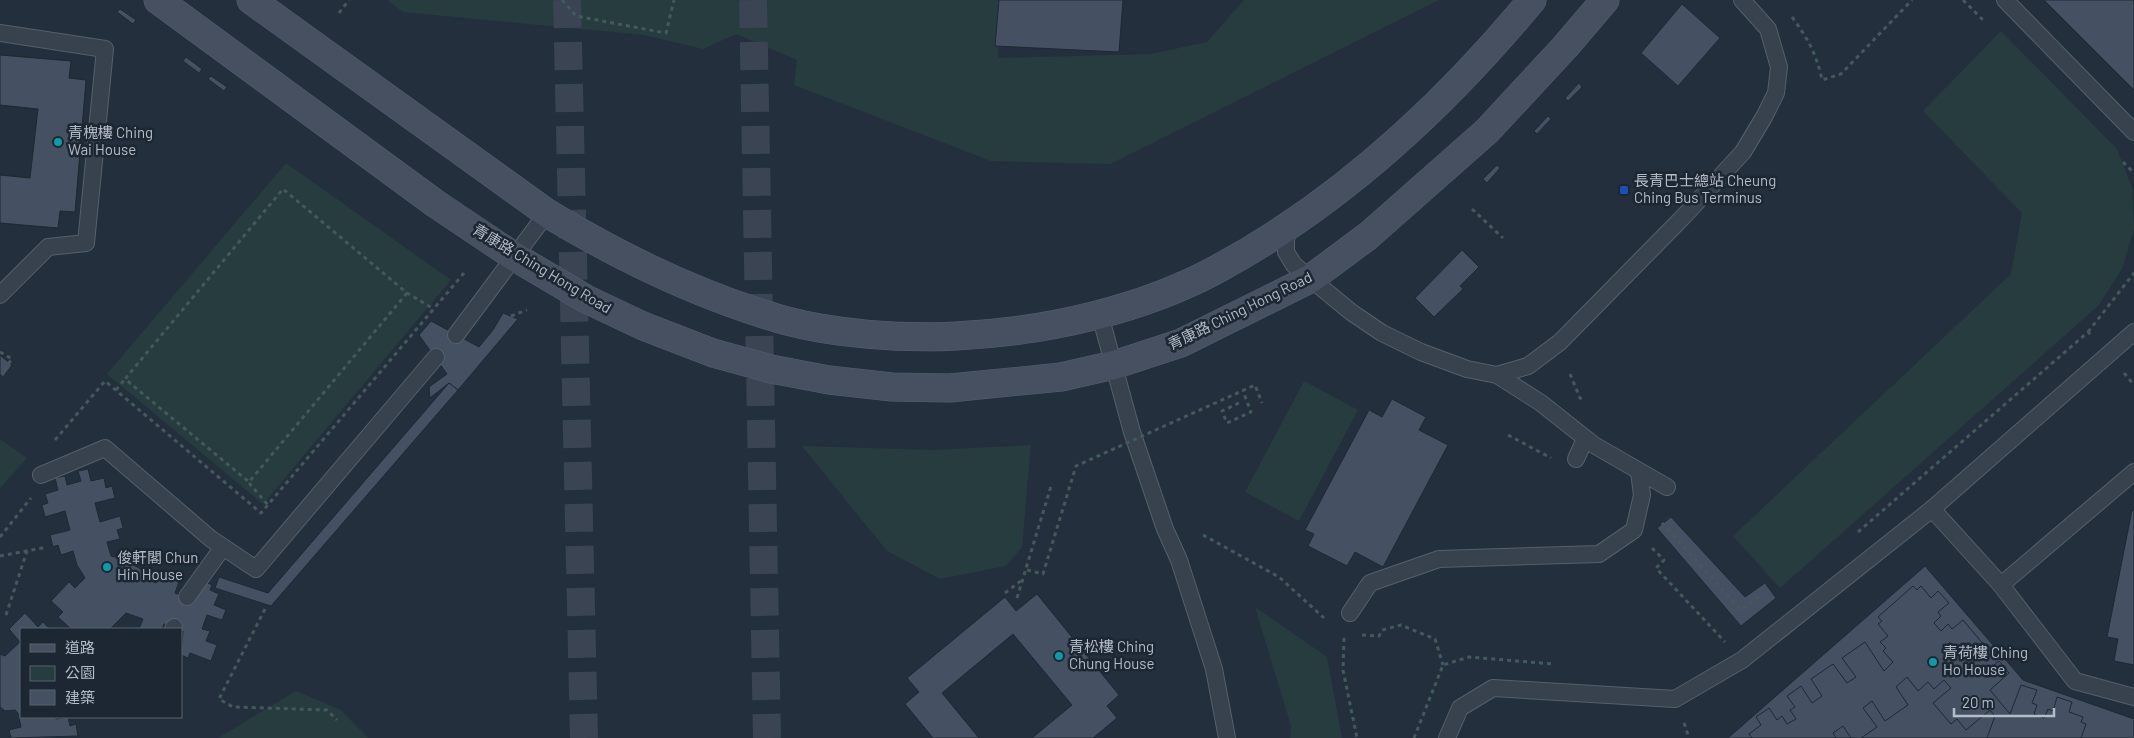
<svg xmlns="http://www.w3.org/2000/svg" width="2134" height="738" font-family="Barlow,'Noto Sans TC',sans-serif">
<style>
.green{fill:#263c3f}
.building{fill:#455162;stroke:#1f2835}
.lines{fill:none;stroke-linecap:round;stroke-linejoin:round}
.highway-tunnel{stroke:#3a4453;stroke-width:28;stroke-dasharray:28 14;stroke-linecap:butt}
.lane-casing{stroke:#565f6c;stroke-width:18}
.secondary-casing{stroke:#565f6c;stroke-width:29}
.path{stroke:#44595c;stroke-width:3;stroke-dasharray:4 4;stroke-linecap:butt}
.lane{stroke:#38414e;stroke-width:16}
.secondary{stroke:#465061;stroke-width:28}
.path-bridge{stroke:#44595c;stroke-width:3;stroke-dasharray:4 4;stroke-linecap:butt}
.culture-dot{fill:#0f9aa8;stroke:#1d2633;stroke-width:2}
.transit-dot{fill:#1a4fb4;stroke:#1d2633;stroke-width:2}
.labels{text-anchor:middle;stroke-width:5;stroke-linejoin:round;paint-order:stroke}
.poi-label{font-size:15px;fill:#b4bcc9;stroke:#1d2633;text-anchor:start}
.street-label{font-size:15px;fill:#b4bcc9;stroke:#1d2633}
</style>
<rect width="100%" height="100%" fill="#242f3e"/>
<g class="green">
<polygon points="387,0 1001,0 998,58 1151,54 1207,42 1244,0 1439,0 1110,164 991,161 794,85 797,60 736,34 703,49 644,35 403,12"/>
<polygon points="2001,31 2117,149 2132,187 2134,229 2122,269 2099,305 1780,588 1733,536 2011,274 2022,213 1923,111"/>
<polygon points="286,163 451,280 263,504 107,374"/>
<polygon points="1304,381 1358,410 1299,521 1245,492"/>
<polygon points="0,439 27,458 0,488"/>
<polygon points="1031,445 1022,547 1006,566 940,579 887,551 802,446 934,450"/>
<polygon points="1255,607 1327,657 1342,738 1290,738 1291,726"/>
<polygon points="296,691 341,710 368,738 218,738"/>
</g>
<g class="building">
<polygon points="999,0 1123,0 1119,52 995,46"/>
<polygon points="2044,0 2134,0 2134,90"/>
<polygon points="1682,4 1720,38 1678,86 1641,53"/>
<polygon points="120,9 136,20 133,24 117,12"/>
<polygon points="0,55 71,61 69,78 86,80 75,212 60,211 58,228 0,223 0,175 30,178 38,109 0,105"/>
<polygon points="0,55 71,61 69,78 86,80 75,212 60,211 58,228 0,223 0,175 30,178 38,109 0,105"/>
<polygon points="186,57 202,69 199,73 183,61"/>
<polygon points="211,76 227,87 224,91 208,79"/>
<polygon points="1579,83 1582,87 1568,101 1565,98"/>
<polygon points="1548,116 1551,119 1537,134 1534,131"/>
<polygon points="1497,165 1500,168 1487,183 1483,179"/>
<polygon points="1462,250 1479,267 1460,286 1463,289 1434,317 1415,298"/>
<polygon points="503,313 518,319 458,390 449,383 430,398 429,387 447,374 419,335 431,321 479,347 493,330"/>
<polygon points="0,355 12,365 3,377 0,374"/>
<polygon points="449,383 458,390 271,606 215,588 219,577 268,593"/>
<polygon points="1392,399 1426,417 1419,430 1448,445 1383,567 1355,552 1347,566 1308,546 1314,534 1305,530 1369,410 1382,417"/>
<polygon points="88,469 91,481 104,478 106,488 112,486 115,498 95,503 100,522 120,516 123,528 117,530 120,539 107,542 111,556 124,559 142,570 144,578 156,583 160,571 169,575 172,569 182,573 175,593 193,600 201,580 212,585 210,590 219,594 214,605 226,610 222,620 207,615 202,629 210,631 206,641 217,645 211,661 190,653 188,658 181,655 183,631 164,624 162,629 139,629 143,619 126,613 111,628 113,629 71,629 58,617 63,612 51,601 69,582 75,588 85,578 77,565 73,551 61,555 58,545 53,547 50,535 70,530 65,511 45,517 42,505 48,503 45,494 58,490 55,478 65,476 67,485 81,481 78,471"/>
<polygon points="2132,510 2134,511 2134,665 2114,661 2118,639 2107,637"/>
<polygon points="2132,510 2134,511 2134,665 2114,661 2118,639 2107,637"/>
<polygon points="1671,517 1745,597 1765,583 1776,598 1741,626 1657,528"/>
<polygon points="1925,566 2023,680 2134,719 2134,738 1728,738"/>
<polygon points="1913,586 1917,590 1921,586 1931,598 1938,591 1949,603 1938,612 1941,616 1934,623 1941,631 1948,624 1952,629 1963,620 1984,645 1974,654 1978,658 1970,665 1977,673 1985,666 1988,670 1999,661 2009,673 1990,690 2010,714 2021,685 2037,690 2032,703 2037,705 2034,714 2044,718 2048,709 2053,711 2057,697 2072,702 2069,712 2083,717 2081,722 2086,724 2081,738 1987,738 1995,716 1990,710 1966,730 1957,719 1951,724 1933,703 1951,688 1944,680 1934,689 1928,682 1918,691 1907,677 1896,687 1908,705 1885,721 1872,701 1863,708 1877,727 1861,738 1851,738 1843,726 1833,733 1836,738 1752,738 1749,734 1761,725 1756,717 1769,708 1777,720 1782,716 1787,724 1796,719 1790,710 1795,707 1787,696 1801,686 1812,703 1822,696 1811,679 1833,664 1847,683 1856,677 1842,658 1865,642 1884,671 1893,662 1883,651 1886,648 1880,642 1888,636 1878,624 1882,621 1878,617"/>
<polygon points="1037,594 1119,695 1107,706 1117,718 1093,738 1032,738 1072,705 1013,634 942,693 979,738 933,738 905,704 919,692 907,678 1005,597 1016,611"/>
<polygon points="1037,594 1119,695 1107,706 1117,718 1093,738 1032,738 1072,705 1013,634 942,693 979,738 933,738 905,704 919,692 907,678 1005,597 1016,611"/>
<polygon points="25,613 38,627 43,622 50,629 21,629 21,717 55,717 56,719 68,717 70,726 76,724 78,736 11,738 9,730 21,727 18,713 15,710 5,711 0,707 0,654 5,656 20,642 9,629"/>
</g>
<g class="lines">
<g class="highway-tunnel">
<polyline points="567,0 584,738"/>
<polyline points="753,0 767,738"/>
</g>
<defs>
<g id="lane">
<polyline points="2005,0 2134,132"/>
<polyline points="0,33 105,49 86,243 48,247 0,295"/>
<polyline points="1291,224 1286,239 1286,252 1294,265 1351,312 1382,333 1421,352 1467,369 1497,375 1541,403 1594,445 1667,487"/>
<polyline points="1100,315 1132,432 1165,529 1179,560 1214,669 1227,738"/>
<polyline points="456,335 547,213"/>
<polyline points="1497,375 1528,366 1560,342 1685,215 1743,152 1764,117 1776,93 1779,67 1768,29 1742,0"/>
<polyline points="1576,459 1585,439"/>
<polyline points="41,475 105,448 211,539 256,569 436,357"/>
<polyline points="1932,509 2001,585 2075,681 2134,697"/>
<polyline points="2001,585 2134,472"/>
<polyline points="187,597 223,547"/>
<polyline points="1350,613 1370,583 1439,559 1599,554 1634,530 1642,495 1639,472"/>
<polyline points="173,629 174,627"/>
<polyline points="1447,738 1460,708 1493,688 1675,699 1742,660 1932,509 2134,332"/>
</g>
<g id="secondary">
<polyline points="158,0 436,204 515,257 586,299 643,326 713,353 771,369 829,380 892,387 950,388 1061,377 1114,365 1181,343 1310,279 1368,236 1487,131 1565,47 1605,0"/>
<path d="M251,0L547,213C621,258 700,296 783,320C835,334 902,339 956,336C1044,332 1144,310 1221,267C1342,201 1445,105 1532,0"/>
</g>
</defs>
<use href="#lane" class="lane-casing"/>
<use href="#secondary" class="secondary-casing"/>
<g class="path">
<polyline points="562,0 576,16 666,33 674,0"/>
<polyline points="1963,0 1985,22"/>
<polyline points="339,13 349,0"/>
<path d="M1792,17C1807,37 1817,55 1822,80L1841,74L1912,0"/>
<polyline points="2123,162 2134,173"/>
<polyline points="1472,209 1503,238"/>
<polyline points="407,293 249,482 125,379 283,189 407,293 434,309"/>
<polyline points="511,316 527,310"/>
<polyline points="2088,332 2134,273"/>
<polyline points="0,352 12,359 3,371"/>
<polyline points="2124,373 2134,385"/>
<polyline points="1570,374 1580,398 1584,402"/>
<polyline points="116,390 125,379"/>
<polyline points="1239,403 1222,411 1227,423 1251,412 1243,391"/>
<polyline points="1508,435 1551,458"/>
<polyline points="55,440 105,381 261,513 464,273"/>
<polyline points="249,483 268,505"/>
<polyline points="1662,523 1741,610 1761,595"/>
<polyline points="1858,532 2088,332 2092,336"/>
<polyline points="1203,535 1279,577 1324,618"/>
<polyline points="0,537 31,498"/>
<polyline points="1652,548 1664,560 1656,568 1725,642"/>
<polyline points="0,556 47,547"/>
<polyline points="1005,593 1022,580"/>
<polyline points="1017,598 1052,483"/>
<polyline points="265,609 219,699 233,707 327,710 337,720"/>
<polyline points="6,615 27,551"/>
<polyline points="1362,635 1379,636 1382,630 1401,625 1435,639 1443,665"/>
<polyline points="1344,638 1343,670 1357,738"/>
<polyline points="1684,723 1689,738"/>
<polyline points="1414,738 1443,665 1469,657 1553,664"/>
</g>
<use href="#lane" class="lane"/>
<use href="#secondary" class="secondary"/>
<polyline class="path-bridge" points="1027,570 1043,574 1076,466 1255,385 1262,403"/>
</g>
<g class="culture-dot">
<circle cx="58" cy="142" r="5"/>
<circle cx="107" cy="567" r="5"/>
<circle cx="1059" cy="656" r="5"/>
<circle cx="1933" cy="662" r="5"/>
</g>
<rect class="transit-dot" x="1619" y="185" width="10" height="10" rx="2.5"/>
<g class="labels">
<g class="poi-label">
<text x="68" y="138">青槐樓 Ching<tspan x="68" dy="17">Wai House</tspan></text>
<text x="1634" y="186">長青巴士總站 Cheung<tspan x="1634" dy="17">Ching Bus Terminus</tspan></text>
<text x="117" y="563">俊軒閣 Chun<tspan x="117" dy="17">Hin House</tspan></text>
<text x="1069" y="652">青松樓 Ching<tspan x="1069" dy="17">Chung House</tspan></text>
<text x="1943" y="658">青荷樓 Ching<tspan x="1943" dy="17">Ho House</tspan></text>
</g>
<g class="street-label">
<text transform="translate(542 269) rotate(31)" y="5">青康路 Ching Hong Road</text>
<text transform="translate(1240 311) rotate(-26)" y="5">青康路 Ching Hong Road</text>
</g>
</g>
<rect x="20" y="628" width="162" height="90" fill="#1d2633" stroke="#59626f"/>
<rect x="30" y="644" width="25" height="8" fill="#465061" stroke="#59626f"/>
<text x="65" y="653" font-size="15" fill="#b4bcc9">道路</text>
<rect x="30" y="666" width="25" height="15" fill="#263c3f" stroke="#59626f"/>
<text x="65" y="678" font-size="15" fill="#b4bcc9">公園</text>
<rect x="30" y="690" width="25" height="15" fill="#455162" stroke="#59626f"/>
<text x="65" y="703" font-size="15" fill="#b4bcc9">建築</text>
<path d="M1954 708v8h100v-8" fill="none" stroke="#b4bcc9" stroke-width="2.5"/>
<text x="1962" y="708" font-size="15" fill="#b4bcc9" stroke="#1d2633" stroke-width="4" paint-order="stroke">20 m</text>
</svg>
